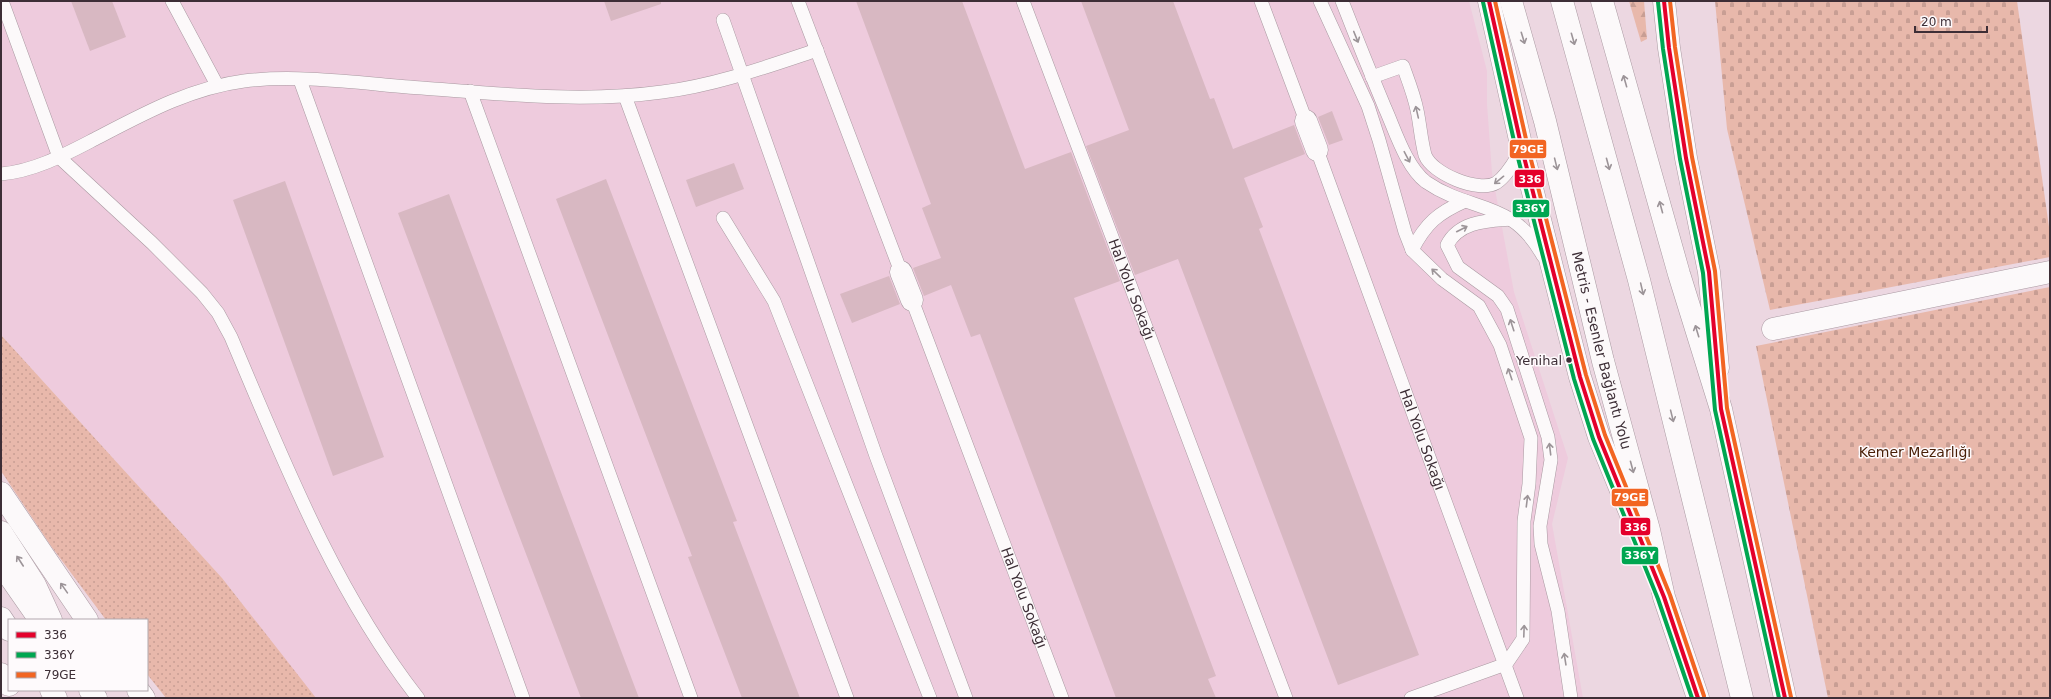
<svg xmlns="http://www.w3.org/2000/svg" width="2051" height="699" font-family="'DejaVu Sans',sans-serif">
<style>
.built{fill:#eecbdd}
.grass{fill:url(#grass-dots)}
.forest{fill:url(#forest-firs)}
.cemetery{fill:url(#cemetery-stones)}
.building{fill:#d8b8c2}
.lines{fill:none;stroke-linecap:round;stroke-linejoin:round}
.lane-casing{stroke:#a999a1;stroke-width:14}
.street-casing{stroke:#a999a1;stroke-width:23}
.highway-casing{stroke:#a999a1;stroke-width:23}
.lane{stroke:#fcf9fa;stroke-width:13}
.street{stroke:#fcf9fa;stroke-width:22}
.highway{stroke:#fcf9fa;stroke-width:22}
.bus-1-casing{stroke:#fefafc;stroke-width:7}
.bus-2-casing{stroke:#fefafc;stroke-width:7}
.bus-3-casing{stroke:#fefafc;stroke-width:7}
.bus-1{stroke:#e4002b;stroke-width:4}
.bus-2{stroke:#00a651;stroke-width:4}
.bus-3{stroke:#f26522;stroke-width:4}
.oneway{stroke:#9c9498}
.bus-dot{fill:#3d2e36;stroke:#fefafc;stroke-width:1.5}
.labels{text-anchor:middle;stroke-width:3;stroke-linejoin:round;paint-order:stroke}
.bus-label{font-size:13px;fill:#3d2e36;stroke:#fefafc;text-anchor:end}
.street-label{font-size:14px;fill:#3d2e36;stroke:#fefafc}
.park-label{font-size:14px;fill:#481e06;stroke:#fefafc}
.line-badge{stroke:#fefafc;stroke-width:1.5}
.badge-label{font-size:11px;text-anchor:middle;font-weight:bold;fill:#fff}
</style>
<defs>
<pattern id="grass-dots" width="8" height="8" patternUnits="userSpaceOnUse"><rect width="8" height="8" fill="#e8b8ab"/><path d="M2 2h.1M6 6h.1" fill="none" stroke="#c89e94" stroke-width="1.8" stroke-linecap="round"/></pattern>
<pattern id="forest-firs" width="22" height="20" patternUnits="userSpaceOnUse"><rect width="22" height="20" fill="#e8b8ab"/><path d="M5 1l3.5 6h-7zM16 11l3.5 6h-7z" fill="#c89e94"/></pattern>
<pattern id="cemetery-stones" width="16" height="16" patternUnits="userSpaceOnUse"><rect width="16" height="16" fill="#e8b8ab"/><path d="M2 7V4a2 2 0 0 1 4 0v3zM10 15v-3a2 2 0 0 1 4 0v3z" fill="#c89e94"/></pattern>
</defs>
<rect width="100%" height="100%" fill="#ecd7e1"/>
<polygon class="built" points="1,1 1469,1 1487,71 1487,104 1492,173 1514,292 1568,458 1552,524 1583,698 315,698 222,578 1,335"/>
<polygon class="grass" points="1,335 222,578 316,698 166,698 147,674 147,620 106,620 51,546 1,471"/>
<polygon class="forest" points="1629,1 1644,1 1647,39 1641,42"/>
<g class="cemetery">
<polygon points="1715,1 2017,1 2050,234 2050,257 1770,310 1727,129"/>
<polygon points="2050,287 2050,698 1828,698 1756,346"/>
</g>
<g class="building">
<polygon points="71,1 112,1 126,37 90,51"/>
<polygon points="604,1 661,1 661,4 611,21"/>
<polygon points="856,1 962,1 1025,169 1071,152 1120,281 1074,298 1216,676 1208,679 1216,698 1116,698 980,334 971,337 951,285 924,296 913,268 941,258 922,208 931,204"/>
<polygon points="1081,1 1173,1 1210,99 1214,98 1233,149 1294,125 1305,154 1244,178 1263,227 1259,229 1419,655 1338,685 1178,259 1135,275 1086,146 1129,130"/>
<polygon points="1332,111 1343,140 1329,145 1318,117"/>
<polygon points="734,163 744,189 696,207 686,180"/>
<polygon points="606,179 737,521 733,522 800,698 742,698 688,557 692,556 556,199"/>
<polygon points="285,181 384,457 333,476 233,200"/>
<polygon points="449,194 561,492 639,698 581,698 502,491 398,213"/>
<polygon points="889,276 900,304 852,323 840,294"/>
</g>
<g class="lines">
<defs>
<g id="lane">
<path d="M2,1L59,157L152,243L202,293L218,313L231,337C284,462 334,590 418,698"/>
<polyline points="172,1 217,85"/>
<polyline points="798,1 901,272"/>
<path id="s1" d="M1023,1L1286,698"/>
<polyline points="1261,1 1306,121"/>
<polyline points="1320,1 1368,106 1379,140 1405,232 1412,250 1442,279 1479,306 1500,345 1531,438 1529,484 1524,521 1523,639 1506,664"/>
<path d="M1342,1C1356,37 1370,72 1385,108C1395,130 1406,167 1426,182C1471,213 1512,199 1543,256"/>
<polyline points="723,20 876,456 966,698"/>
<path d="M1372,77L1403,66C1408,80 1414,95 1417,110C1420,124 1421,140 1425,155C1432,174 1479,193 1496,183C1508,175 1515,160 1522,149"/>
<polyline points="300,80 523,698"/>
<polyline points="470,91 691,698"/>
<polyline points="625,96 847,698"/>
<path id="s2" d="M1317,150L1517,698"/>
<path d="M1,174C35,171 66,154 95,139C143,114 190,88 244,81C299,74 366,84 422,88C501,94 583,103 662,92C716,85 766,67 817,50"/>
<polyline points="723,218 774,301 930,698"/>
<path d="M1513,219C1489,221 1460,220 1447,245L1458,267L1498,296L1507,309L1548,437L1551,460L1540,526L1541,544L1558,611L1571,698"/>
<path d="M1412,250C1426,223 1438,213 1465,201"/>
<path id="s3" d="M912,300L1062,698"/>
<polyline points="1411,698 1506,664"/>
</g>
<g id="street">
<polyline points="1306,121 1317,150"/>
<polyline points="901,272 912,300"/>
<polyline points="1773,329 2050,272"/>
</g>
<g id="highway">
<polyline points="1489,1 1522,149 1580,377 1599,437 1636,527"/>
<path id="s4" d="M1511,1L1545,121L1603,361L1649,530L1664,597L1698,698"/>
<polyline points="1562,1 1639,280 1742,698"/>
<polyline points="1602,1 1679,274 1721,409 1785,698"/>
<polyline points="1664,1 1669,48 1686,158 1709,272 1718,368"/>
<polyline points="1,493 87,620"/>
<polyline points="1,532 35,585 51,620"/>
<polyline points="1,564 40,620"/>
<polyline points="1,618 9,630"/>
<polyline points="1,674 9,685"/>
<polyline points="51,690 56,698"/>
<polyline points="90,690 96,698"/>
<polyline points="138,690 144,698"/>
</g>
</defs>
<use href="#lane" class="lane-casing"/>
<use href="#street" class="street-casing"/>
<use href="#highway" class="highway-casing"/>
<use href="#lane" class="lane"/>
<use href="#street" class="street"/>
<use href="#highway" class="highway"/>
<defs>
<g id="bus-1">
<polyline points="1489,1 1522,149 1580,377 1599,437 1664,597 1698,698"/>
<polyline points="1664,1 1669,48 1686,158 1709,272 1721,409 1785,698"/>
</g>
<g id="bus-2">
<polyline points="1483,2 1516,150 1574,379 1593,439 1658,599 1692,698"/>
<polyline points="1658,2 1663,49 1680,159 1703,273 1715,410 1779,698"/>
</g>
<g id="bus-3">
<polyline points="1495,1 1528,148 1586,375 1605,435 1670,595 1704,696"/>
<polyline points="1670,1 1675,47 1692,157 1715,271 1727,408 1791,697"/>
</g>
</defs>
<use href="#bus-1" class="bus-1-casing"/>
<use href="#bus-2" class="bus-2-casing"/>
<use href="#bus-3" class="bus-3-casing"/>
<use href="#bus-1" class="bus-1"/>
<use href="#bus-2" class="bus-2"/>
<use href="#bus-3" class="bus-3"/>
</g>
<defs><path id="oneway-shaft" d="M-6 0H5M1.5-3L5.5 0L1.5 3" fill="none" stroke-width="1.6" stroke-linecap="round" stroke-linejoin="round"/></defs>
<g class="oneway">
<use href="#oneway-shaft" transform="translate(1356 37) rotate(68)"/>
<use href="#oneway-shaft" transform="translate(1523 38) rotate(73)"/>
<use href="#oneway-shaft" transform="translate(1573 39) rotate(74)"/>
<use href="#oneway-shaft" transform="translate(1625 81) rotate(-106)"/>
<use href="#oneway-shaft" transform="translate(1417 112) rotate(-103)"/>
<use href="#oneway-shaft" transform="translate(1407 157) rotate(62)"/>
<use href="#oneway-shaft" transform="translate(1556 164) rotate(76)"/>
<use href="#oneway-shaft" transform="translate(1608 164) rotate(75)"/>
<use href="#oneway-shaft" transform="translate(1499 180) rotate(141)"/>
<use href="#oneway-shaft" transform="translate(1661 207) rotate(-105)"/>
<use href="#oneway-shaft" transform="translate(1462 229) rotate(-27)"/>
<use href="#oneway-shaft" transform="translate(1436 273) rotate(-136)"/>
<use href="#oneway-shaft" transform="translate(1642 289) rotate(77)"/>
<use href="#oneway-shaft" transform="translate(1512 325) rotate(-108)"/>
<use href="#oneway-shaft" transform="translate(1697 331) rotate(-107)"/>
<use href="#oneway-shaft" transform="translate(1510 374) rotate(-109)"/>
<use href="#oneway-shaft" transform="translate(1672 416) rotate(76)"/>
<use href="#oneway-shaft" transform="translate(1550 449) rotate(-97)"/>
<use href="#oneway-shaft" transform="translate(1632 467) rotate(75)"/>
<use href="#oneway-shaft" transform="translate(1527 501) rotate(-83)"/>
<use href="#oneway-shaft" transform="translate(20 561) rotate(-123)"/>
<use href="#oneway-shaft" transform="translate(64 588) rotate(-125)"/>
<use href="#oneway-shaft" transform="translate(1524 631) rotate(-88)"/>
<use href="#oneway-shaft" transform="translate(1565 659) rotate(-99)"/>
</g>
<circle class="bus-dot" cx="1569" cy="360" r="3.5"/>
<g class="labels">
<g class="bus-label">
<text x="1562" y="365">Yenihal</text>
</g>
<g class="street-label">
<text dy="5" stroke="none"><textPath href="#s1" startOffset="308">Hal Yolu Sokağı</textPath></text>
<text dy="5" stroke="none"><textPath href="#s4" startOffset="361">Metris - Esenler Bağlantı Yolu</textPath></text>
<text dy="5" stroke="none"><textPath href="#s2" startOffset="308">Hal Yolu Sokağı</textPath></text>
<text dy="5" stroke="none"><textPath href="#s3" startOffset="318">Hal Yolu Sokağı</textPath></text>
</g>
<g class="park-label">
<text x="1915" y="457">Kemer Mezarlığı</text>
</g>
</g>
<g class="line-badge">
<rect x="1509" y="139" width="38" height="20" rx="4" fill="#f26522"/>
<rect x="1514" y="169" width="31" height="19" rx="4" fill="#e4002b"/>
<rect x="1512" y="199" width="38" height="19" rx="4" fill="#00a651"/>
<rect x="1611" y="488" width="38" height="19" rx="4" fill="#f26522"/>
<rect x="1620" y="517" width="31" height="19" rx="4" fill="#e4002b"/>
<rect x="1621" y="546" width="38" height="19" rx="4" fill="#00a651"/>
</g>
<g class="badge-label">
<text x="1528" y="153">79GE</text>
<text x="1530" y="183">336</text>
<text x="1531" y="212">336Y</text>
<text x="1630" y="501">79GE</text>
<text x="1636" y="531">336</text>
<text x="1640" y="559">336Y</text>
</g>
<rect width="2051" height="699" fill="none" stroke="#3d2e36" stroke-width="4"/>
<rect x="8" y="619" width="140" height="72" fill="#fefafc" stroke="#b1a8ad"/>
<rect x="16" y="632" width="20" height="6" fill="#e4002b" stroke="#b1a8ad"/>
<text x="44" y="639" font-size="12" fill="#3d2e36">336</text>
<rect x="16" y="652" width="20" height="6" fill="#00a651" stroke="#b1a8ad"/>
<text x="44" y="659" font-size="12" fill="#3d2e36">336Y</text>
<rect x="16" y="672" width="20" height="6" fill="#f26522" stroke="#b1a8ad"/>
<text x="44" y="679" font-size="12" fill="#3d2e36">79GE</text>
<path d="M1915 26v6h72v-6" fill="none" stroke="#3d2e36" stroke-width="2"/>
<text x="1921" y="26" font-size="12" fill="#3d2e36" stroke="#fefafc" stroke-width="3" paint-order="stroke">20 m</text>
</svg>
